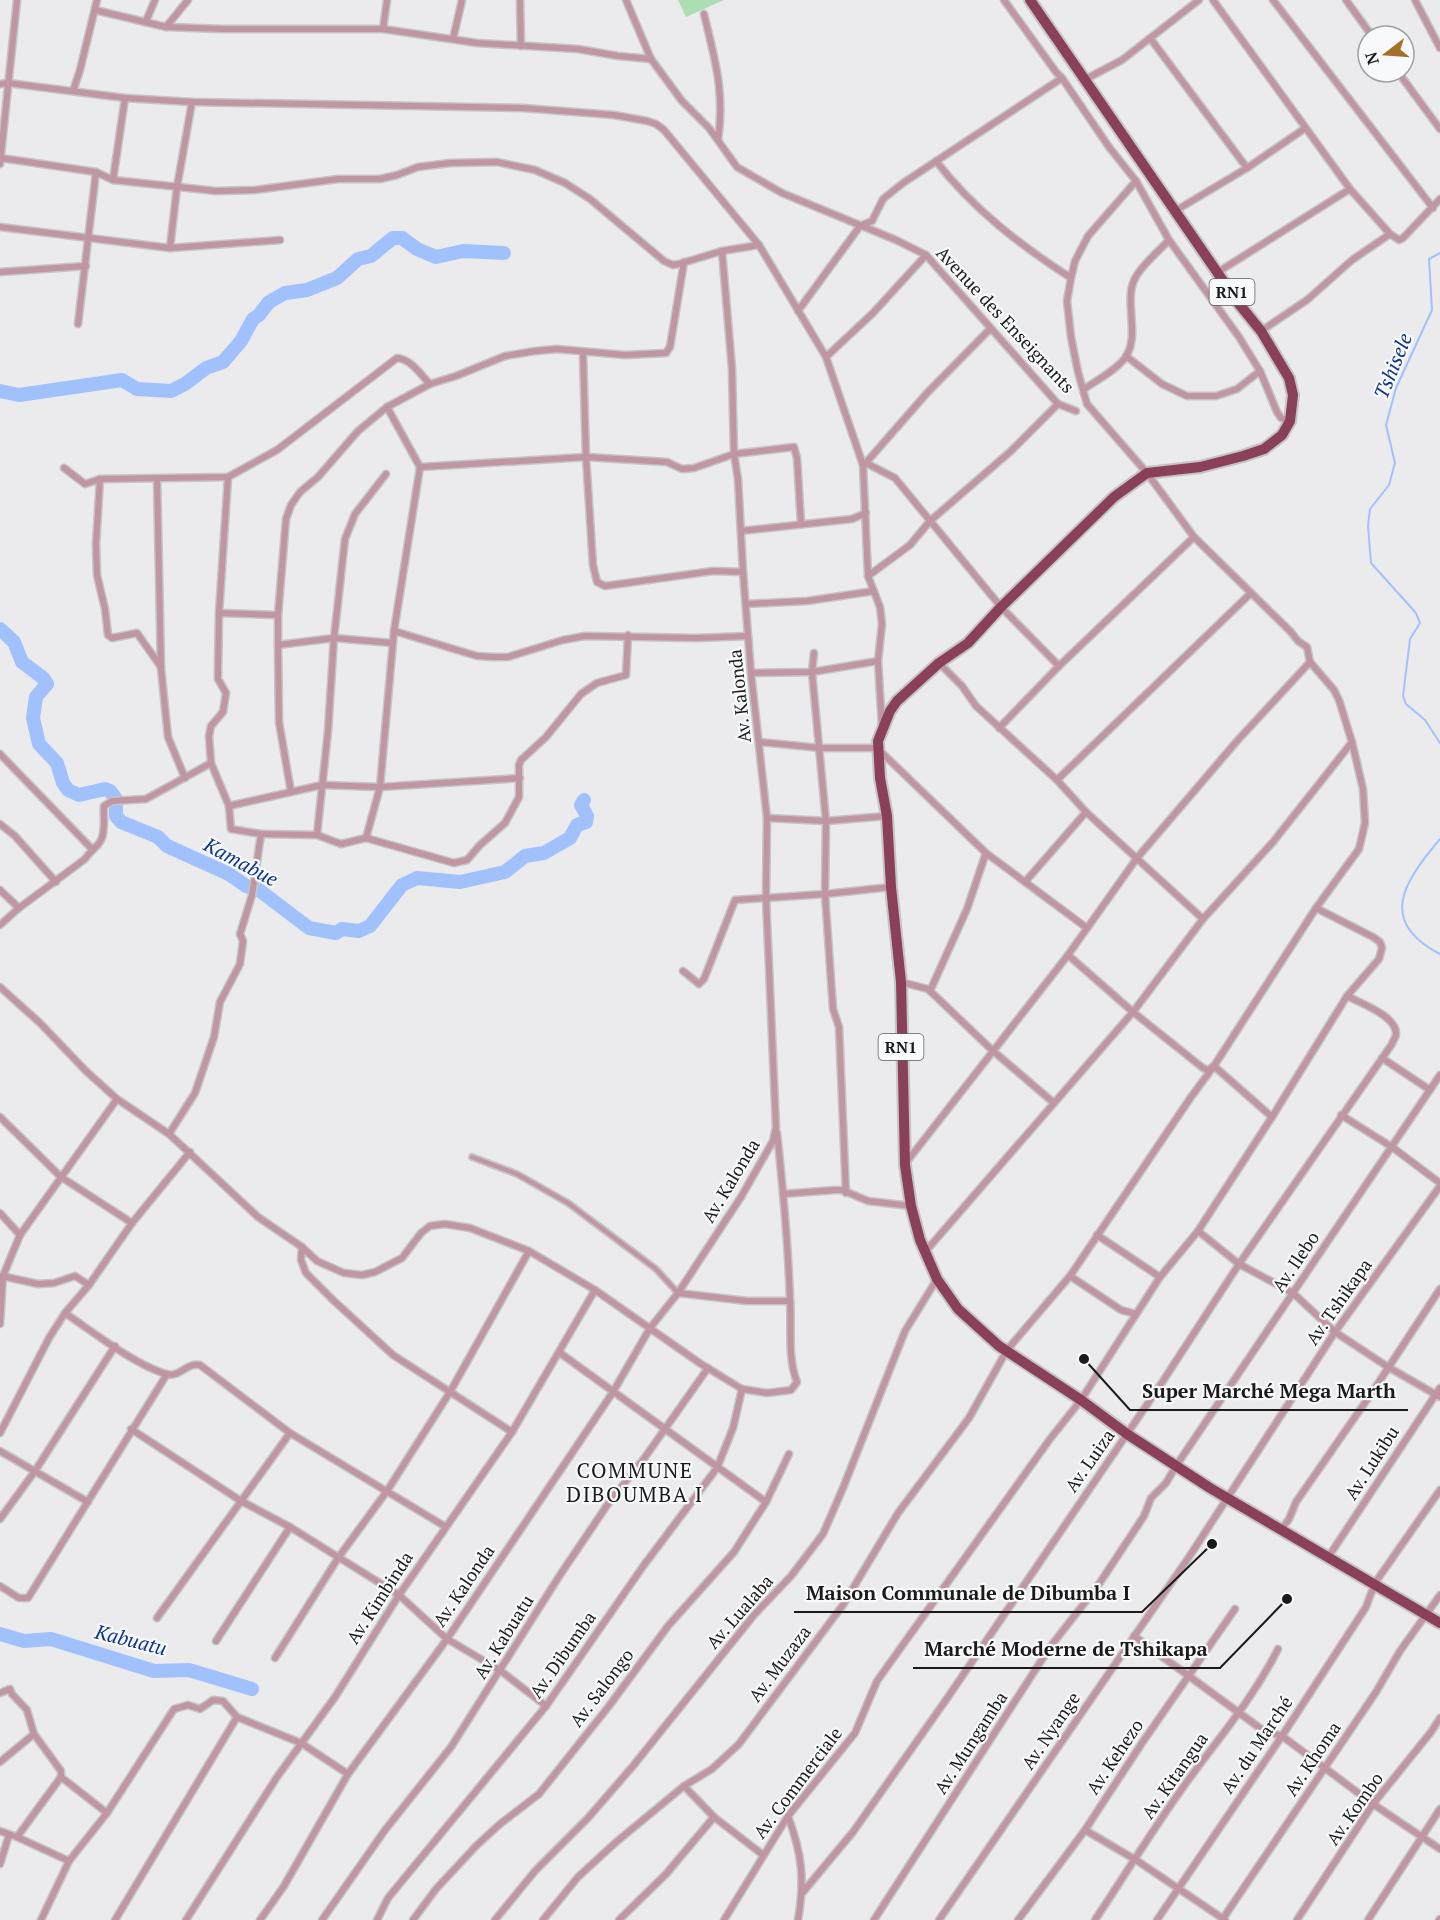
<svg xmlns="http://www.w3.org/2000/svg" width="1440" height="1920" font-family="'PT Serif',serif">
<style>
.pitch{fill:#adddb3}
.lines{fill:none;stroke-linecap:round;stroke-linejoin:round}
.stream{stroke:#a1c1fc;stroke-width:2}
.river{stroke:#a1c1fc;stroke-width:14}
.pedestrian-casing{stroke:#c5c5c7;stroke-width:8}
.minor-casing{stroke:#c5c5c7;stroke-width:9}
.trunk-casing{stroke:#c5c5c7;stroke-width:14}
.pedestrian{stroke:#bf96a2;stroke-width:4.5}
.minor{stroke:#bf96a2;stroke-width:6}
.trunk{stroke:#8b405a;stroke-width:10}
.labels{text-anchor:middle;stroke-width:4.5;stroke-linejoin:round;paint-order:stroke}
.shield{fill:#f8f9fa;stroke:#5d5d5d;stroke-width:1.5}
.shield-label{font-size:16px;font-weight:bold;fill:#1a1a1a}
.street-label{font-size:18px;fill:#1a1a1a;stroke:#f8f9fa}
.water-label{font-size:20px;font-style:italic;fill:#0e3688;stroke:#f8f9fa}
.quarter-label{font-size:21px;letter-spacing:1.5px;fill:#1a1a1a;stroke:#f8f9fa}
.leader{fill:none;stroke:#1a1a1a;stroke-width:2}
.callout-dot{fill:#1a1a1a;stroke:#f8f9fa;stroke-width:2}
.callout-label{font-size:20px;text-anchor:middle;font-weight:bold;fill:#1a1a1a;stroke:#f8f9fa;stroke-width:4.5;stroke-linejoin:round;paint-order:stroke}
</style>
<rect width="100%" height="100%" fill="#ebebed"/>
<polygon class="pitch" points="678,0 724,0 686,17"/>
<g class="lines">
<g class="stream">
<polyline points="1440,253 1429,259 1432,310 1396,388 1386,425 1395,463 1389,485 1370,509 1368,526 1371,563 1416,613 1420,623 1410,639 1403,696 1406,704 1425,720 1440,743"/>
<path d="M1440,839C1405,881 1376,921 1440,954"/>
</g>
<g class="river">
<polyline points="0,391 19,395 122,380 137,389 171,391 185,384 206,368 223,362 241,341 253,319 259,315 269,302 285,293 307,290 337,278 358,259 371,256 393,238 402,238 417,249 436,257 463,251 504,253"/>
<polyline points="0,629 14,642 22,662 43,678 47,684 36,697 33,718 39,744 57,763 63,783 68,790 79,795 105,789 110,791 116,799 116,816 121,822 158,837 167,846 229,874 246,886 259,890 309,928 336,933 342,929 359,931 370,926 402,885 417,878 460,882 505,872 525,856 544,853 570,838 577,825 586,822 587,816 581,805 584,800"/>
<polyline points="0,1634 24,1641 51,1639 154,1671 189,1670 252,1689"/>
</g>
<defs>
<polyline id="pedestrian" points="472,1157 517,1174 568,1203 656,1269 678,1293"/>
<g id="minor">
<polyline points="520,0 521,46"/>
<polyline points="626,0 651,59 682,101 709,128 737,167 782,193 896,240 926,255 1058,404 1076,411"/>
<polyline points="1004,0 1056,72 1062,78 1109,147 1136,181 1169,240 1239,337 1260,371 1277,412 1281,418 1290,421"/>
<polyline points="1213,0 1350,189 1390,234 1399,240 1403,238 1440,199"/>
<polyline points="1273,0 1433,208"/>
<polyline points="1346,0 1372,36"/>
<polyline points="1415,0 1440,48"/>
<polyline points="95,10 166,27 223,29 383,29 477,43 578,49 618,56 651,59"/>
<path d="M704,14C715,60 725,92 718,140"/>
<polyline points="146,21 155,0"/>
<polyline points="166,27 188,0"/>
<polyline points="383,29 387,0"/>
<polyline points="1150,38 1247,168"/>
<polyline points="453,39 462,0"/>
<polyline points="1398,72 1440,129"/>
<polyline points="1084,80 1122,60 1199,0"/>
<polyline points="0,84 8,83 125,98 192,102 523,108 614,115 647,121 656,124 664,130 759,245 826,357 863,465 868,576 880,607 882,624 878,661 882,726"/>
<polyline points="73,91 80,70 97,0"/>
<polyline points="1,158 96,172 113,180 216,191 255,190 338,179 380,179 397,175 418,167 450,163 497,162 535,170 565,183 590,199 664,261 673,265 679,264 722,251 759,245"/>
<path d="M936,161C973,209 1020,245 1071,278"/>
<polyline points="0,164 17,0"/>
<polyline points="113,180 125,98"/>
<polyline points="1175,211 1247,168 1304,129"/>
<polyline points="0,227 170,248 280,240"/>
<polyline points="170,248 177,187 192,102"/>
<polyline points="0,272 86,266"/>
<polyline points="1218,272 1350,189"/>
<polyline points="798,311 860,226 872,221 883,199 903,183 1062,78"/>
<polyline points="78,324 96,172"/>
<polyline points="1261,331 1307,300 1352,260 1390,234"/>
<polyline points="583,353 586,457 593,565 597,582 605,586 713,571 743,572"/>
<polyline points="1126,356 1162,384 1187,396 1216,396 1237,389 1260,371"/>
<polyline points="826,357 873,313 926,255"/>
<path d="M1084,389C1097,380 1115,371 1125,358C1142,334 1121,298 1137,275C1145,262 1159,251 1169,240"/>
<polyline points="866,463 895,478 1001,607 1059,666"/>
<polyline points="864,465 927,393 990,329"/>
<polyline points="420,467 586,457 667,462 682,469 694,468 734,454 794,447 797,458 801,524"/>
<path d="M64,468L85,484L100,479L228,477L277,450L397,358C411,359 421,375 430,384"/>
<polyline points="100,479 96,545 97,575 105,609 108,635 112,638 137,633 161,667"/>
<polyline points="157,479 161,668 168,737 185,778"/>
<polyline points="741,531 852,519 866,513"/>
<polyline points="868,576 910,545 930,521 1011,451 1058,404"/>
<polyline points="746,604 807,601 874,591"/>
<polyline points="219,613 278,615"/>
<polyline points="394,631 477,656 493,657 508,657 563,640 585,636 697,638 748,636"/>
<polyline points="278,645 334,638 392,643"/>
<polyline points="814,653 812,672 826,821 825,894 833,1009 839,1027 846,1193"/>
<polyline points="939,663 962,686 976,706 1057,780 1086,812 1203,919"/>
<polyline points="751,673 812,672 878,661"/>
<polyline points="999,728 1059,666 1194,537"/>
<polyline points="760,742 820,748 877,748 986,853 1087,928"/>
<polyline points="0,754 92,849"/>
<polyline points="1057,780 1251,593"/>
<polyline points="291,792 279,722 278,645 278,615 286,519 291,505 300,492 318,477 358,431 387,407 430,384 456,376 505,356 535,351 557,349 625,355 666,353 670,347 684,262"/>
<polyline points="229,806 322,785 380,787 520,778"/>
<polyline points="767,818 826,821 887,816"/>
<polyline points="0,824 15,836 56,882"/>
<polyline points="261,834 317,835 341,844 366,838 454,863 467,860 480,845 505,823 519,797 519,765 521,760 546,737 581,694 597,683 626,675 628,635"/>
<polyline points="317,835 328,731 334,638 345,539 355,514 386,474"/>
<polyline points="366,838 380,787 394,631 420,467 387,407"/>
<polyline points="1025,882 1086,812"/>
<polyline points="0,890 19,908"/>
<path d="M0,925L19,908L85,859C89,852 98,847 101,840C106,831 103,816 104,806L112,801L146,799L211,763"/>
<polyline points="1068,955 1133,1012 1203,1068 1208,1070 1214,1066 1272,1117"/>
<polyline points="683,971 699,984 704,979 735,900 825,894 891,887"/>
<polyline points="901,982 928,989 992,1050 1054,1103"/>
<path d="M0,987L40,1023L86,1071L117,1099L169,1134L258,1217L302,1247L317,1261L344,1273L362,1275L375,1272L402,1258L421,1233L430,1226L445,1224L470,1228L529,1251L595,1290L701,1364L742,1389L767,1393L791,1390L797,1382C787,1356 792,1327 790,1299C788,1244 783,1188 777,1133"/>
<polyline points="930,991 967,909 986,853"/>
<polyline points="1382,1058 1430,1090"/>
<polyline points="1341,1115 1392,1147 1440,1183"/>
<polyline points="0,1117 61,1177 132,1223"/>
<polyline points="169,1134 195,1093 214,1037 220,1002 240,964 243,941 240,934 252,895 261,834 231,829 229,806 211,763 209,736 211,726 223,712 226,693 218,679 218,672 219,613 228,477"/>
<polyline points="905,1164 1068,955 1137,858 1237,741 1310,662"/>
<polyline points="783,1194 835,1190 842,1190 868,1201 911,1206"/>
<polyline points="0,1213 20,1235"/>
<polyline points="1198,1231 1239,1264 1293,1293 1335,1332 1388,1367 1440,1397"/>
<polyline points="1097,1235 1160,1277"/>
<polyline points="302,1247 301,1260 306,1273 333,1300 393,1355 512,1432"/>
<polyline points="925,1252 1133,1012 1203,919 1273,842 1352,742"/>
<polyline points="2,1276 38,1284 54,1283 75,1276 89,1285"/>
<polyline points="1070,1276 1121,1310 1136,1314"/>
<polyline points="678,1293 747,1301 790,1301"/>
<path d="M65,1313C93,1332 135,1365 166,1374C181,1378 186,1362 200,1365L290,1433L446,1527"/>
<polyline points="0,1324 3,1276 20,1235 117,1099"/>
<polyline points="560,1353 766,1502"/>
<polyline points="131,1429 241,1501 290,1527 399,1595 447,1639 501,1671 546,1706"/>
<polyline points="0,1433 49,1338 65,1313 89,1285 132,1223 190,1152"/>
<polyline points="0,1451 88,1502"/>
<polyline points="0,1519 35,1471 115,1346"/>
<polyline points="1281,1530 1289,1519 1296,1502 1371,1394 1440,1289"/>
<polyline points="1329,1556 1440,1388"/>
<polyline points="0,1586 19,1598 28,1598 167,1374"/>
<polyline points="157,1618 290,1433"/>
<polyline points="1134,1636 1264,1731 1282,1736 1373,1804 1440,1849"/>
<polyline points="216,1641 290,1527"/>
<polyline points="275,1658 338,1558 387,1491 450,1392 529,1251"/>
<polyline points="0,1693 10,1689 12,1694 27,1710 34,1734 61,1771 61,1777 107,1813"/>
<polyline points="0,1762 34,1734"/>
<polyline points="684,1786 714,1817 763,1855"/>
<path d="M788,1816C802,1854 805,1879 798,1920"/>
<polyline points="1085,1830 1136,1860 1225,1920"/>
<polyline points="0,1831 17,1837 69,1861"/>
<polyline points="17,1837 61,1777"/>
<polyline points="0,1864 9,1835"/>
<path d="M803,1892L853,1832L948,1697L1161,1384L1239,1264L1392,1044C1393,1040 1396,1038 1396,1034C1397,1016 1360,1003 1347,996"/>
<polyline points="41,1920 69,1861 107,1813 174,1709 188,1705 200,1709 213,1700 223,1701 237,1717 301,1743 348,1774"/>
<polyline points="115,1920 237,1717"/>
<polyline points="186,1920 277,1777 335,1697 399,1595 512,1432 595,1290"/>
<polyline points="260,1920 284,1886 348,1774 447,1639 613,1392 650,1328 678,1293 741,1197 773,1141 776,1127 766,898 767,818 751,673 743,572 738,479 734,454 732,369 722,251"/>
<polyline points="322,1920 385,1830 451,1747 560,1575 610,1501 643,1460 708,1368"/>
<polyline points="377,1920 388,1898 546,1706 644,1565 717,1468 733,1428 742,1389"/>
<polyline points="413,1920 436,1889 476,1846 500,1824 539,1794 609,1706 668,1626 734,1552 766,1502 789,1454"/>
<polyline points="495,1920 535,1871 588,1818 633,1766 754,1615 791,1576 823,1534 843,1488 905,1331 937,1279"/>
<polyline points="543,1920 578,1877 615,1843 684,1786 712,1769 739,1744 843,1605 898,1513 969,1418 1007,1350 1070,1276 1191,1097 1214,1066 1316,908 1359,849 1365,823 1363,789 1352,742 1339,700 1334,690 1310,662 1307,647 1298,641 1291,632 1194,537 1147,473 1087,404 1078,372 1071,337 1067,301 1071,278 1075,261 1088,236 1136,181"/>
<polyline points="619,1920 666,1874 714,1817"/>
<polyline points="724,1920 788,1816 855,1733 877,1681 1050,1439 1081,1400 1160,1277 1198,1231 1272,1117 1347,996 1379,959 1382,948 1380,942 1373,937 1316,908"/>
<polyline points="874,1920 1050,1647 1097,1587 1144,1516 1151,1498 1166,1483 1176,1466 1440,1075"/>
<polyline points="939,1920 1191,1554 1335,1332 1440,1186"/>
<polyline points="1018,1920 1085,1830 1142,1743 1235,1609"/>
<path d="M1095,1920C1125,1875 1153,1829 1184,1786C1217,1740 1253,1699 1278,1649"/>
<polyline points="1157,1920 1282,1736 1366,1607 1375,1583 1440,1490"/>
<polyline points="1222,1920 1376,1692 1400,1651 1440,1595"/>
<polyline points="1297,1920 1373,1804 1431,1732 1440,1718"/>
<polyline points="1368,1920 1440,1809"/>
<polyline points="1439,1920 1440,1919"/>
</g>
<polyline id="trunk" points="1030,0 1239,304 1261,331 1289,378 1293,395 1290,421 1282,435 1264,449 1243,456 1200,467 1147,473 1114,497 1001,607 968,643 939,663 897,701 890,711 878,741 880,778 887,816 891,887 901,982 905,1165 911,1206 920,1240 937,1279 958,1309 999,1346 1081,1400 1127,1434 1210,1488 1440,1623"/>
</defs>
<use href="#pedestrian" class="pedestrian-casing"/>
<use href="#minor" class="minor-casing"/>
<use href="#trunk" class="trunk-casing"/>
<use href="#pedestrian" class="pedestrian"/>
<use href="#minor" class="minor"/>
<use href="#trunk" class="trunk"/>
</g>
<g class="labels">
<g class="shield">
<rect x="1209.5" y="279" width="45" height="26" rx="4.5"/>
<rect x="878.5" y="1034" width="45" height="26" rx="4.5"/>
</g>
<g class="shield-label">
<text x="1232" y="298">RN1</text>
<text x="901" y="1053">RN1</text>
</g>
<g class="street-label">
<text transform="translate(1005 320) rotate(47)" y="6">Avenue des Enseignants</text>
<text transform="translate(740 696) rotate(-96)" y="6">Av. Kalonda</text>
<text transform="translate(731 1181) rotate(-59)" y="6">Av. Kalonda</text>
<text transform="translate(1296 1262) rotate(-56)" y="6">Av. Ilebo</text>
<text transform="translate(1339 1302) rotate(-55)" y="6">Av. Tshikapa</text>
<text transform="translate(1090 1461) rotate(-55)" y="6">Av. Luiza</text>
<text transform="translate(1372 1463) rotate(-57)" y="6">Av. Lukibu</text>
<text transform="translate(464 1586) rotate(-56)" y="6">Av. Kalonda</text>
<text transform="translate(380 1598) rotate(-57)" y="6">Av. Kimbinda</text>
<text transform="translate(740 1612) rotate(-49)" y="6">Av. Lualaba</text>
<text transform="translate(504 1637) rotate(-58)" y="6">Av. Kabuatu</text>
<text transform="translate(563 1655) rotate(-55)" y="6">Av. Dibumba</text>
<text transform="translate(780 1664) rotate(-53)" y="6">Av. Muzaza</text>
<text transform="translate(602 1688) rotate(-53)" y="6">Av. Salongo</text>
<text transform="translate(1051 1731) rotate(-56)" y="6">Av. Nyange</text>
<text transform="translate(971 1743) rotate(-57)" y="6">Av. Mungamba</text>
<text transform="translate(1257 1745) rotate(-56)" y="6">Av. du Marché</text>
<text transform="translate(1115 1757) rotate(-56)" y="6">Av. Kehezo</text>
<text transform="translate(1313 1759) rotate(-56)" y="6">Av. Khoma</text>
<text transform="translate(1175 1776) rotate(-55)" y="6">Av. Kitangua</text>
<text transform="translate(798 1783) rotate(-53)" y="6">Av. Commerciale</text>
<text transform="translate(1355 1809) rotate(-55)" y="6">Av. Kombo</text>
</g>
<g class="water-label">
<text transform="translate(1393 366) rotate(-68)" y="7">Tshisele</text>
<text transform="translate(241 862) rotate(28)" y="7">Kamabue</text>
<text transform="translate(131 1640) rotate(14)" y="7">Kabuatu</text>
</g>
<g class="quarter-label">
<text x="635" y="1478">COMMUNE<tspan x="635" dy="24">DIBOUMBA I</tspan></text>
</g>
</g>
<path class="leader" d="M1084 1359L1130 1410H1408M1212 1544L1142 1612H794M1287 1599L1220 1668H913"/>
<g class="callout-dot">
<circle cx="1084" cy="1359" r="6"/>
<circle cx="1212" cy="1544" r="6"/>
<circle cx="1287" cy="1599" r="6"/>
</g>
<g class="callout-label">
<text x="1269" y="1398">Super Marché Mega Marth</text>
<text x="968" y="1600">Maison Communale de Dibumba I</text>
<text x="1066" y="1656">Marché Moderne de Tshikapa</text>
</g>
<g transform="translate(1386 54) rotate(253)"><circle r="28" fill="#f8f9fa" stroke="#9fa0a0" stroke-width="1.5"/>
<path d="M0-4.5L10 22L0 15L-10 22Z" fill="#a6702b"/>
<text y="-9" font-size="16" font-weight="bold" text-anchor="middle" fill="#1a1a1a">N</text>
</g>
</svg>
